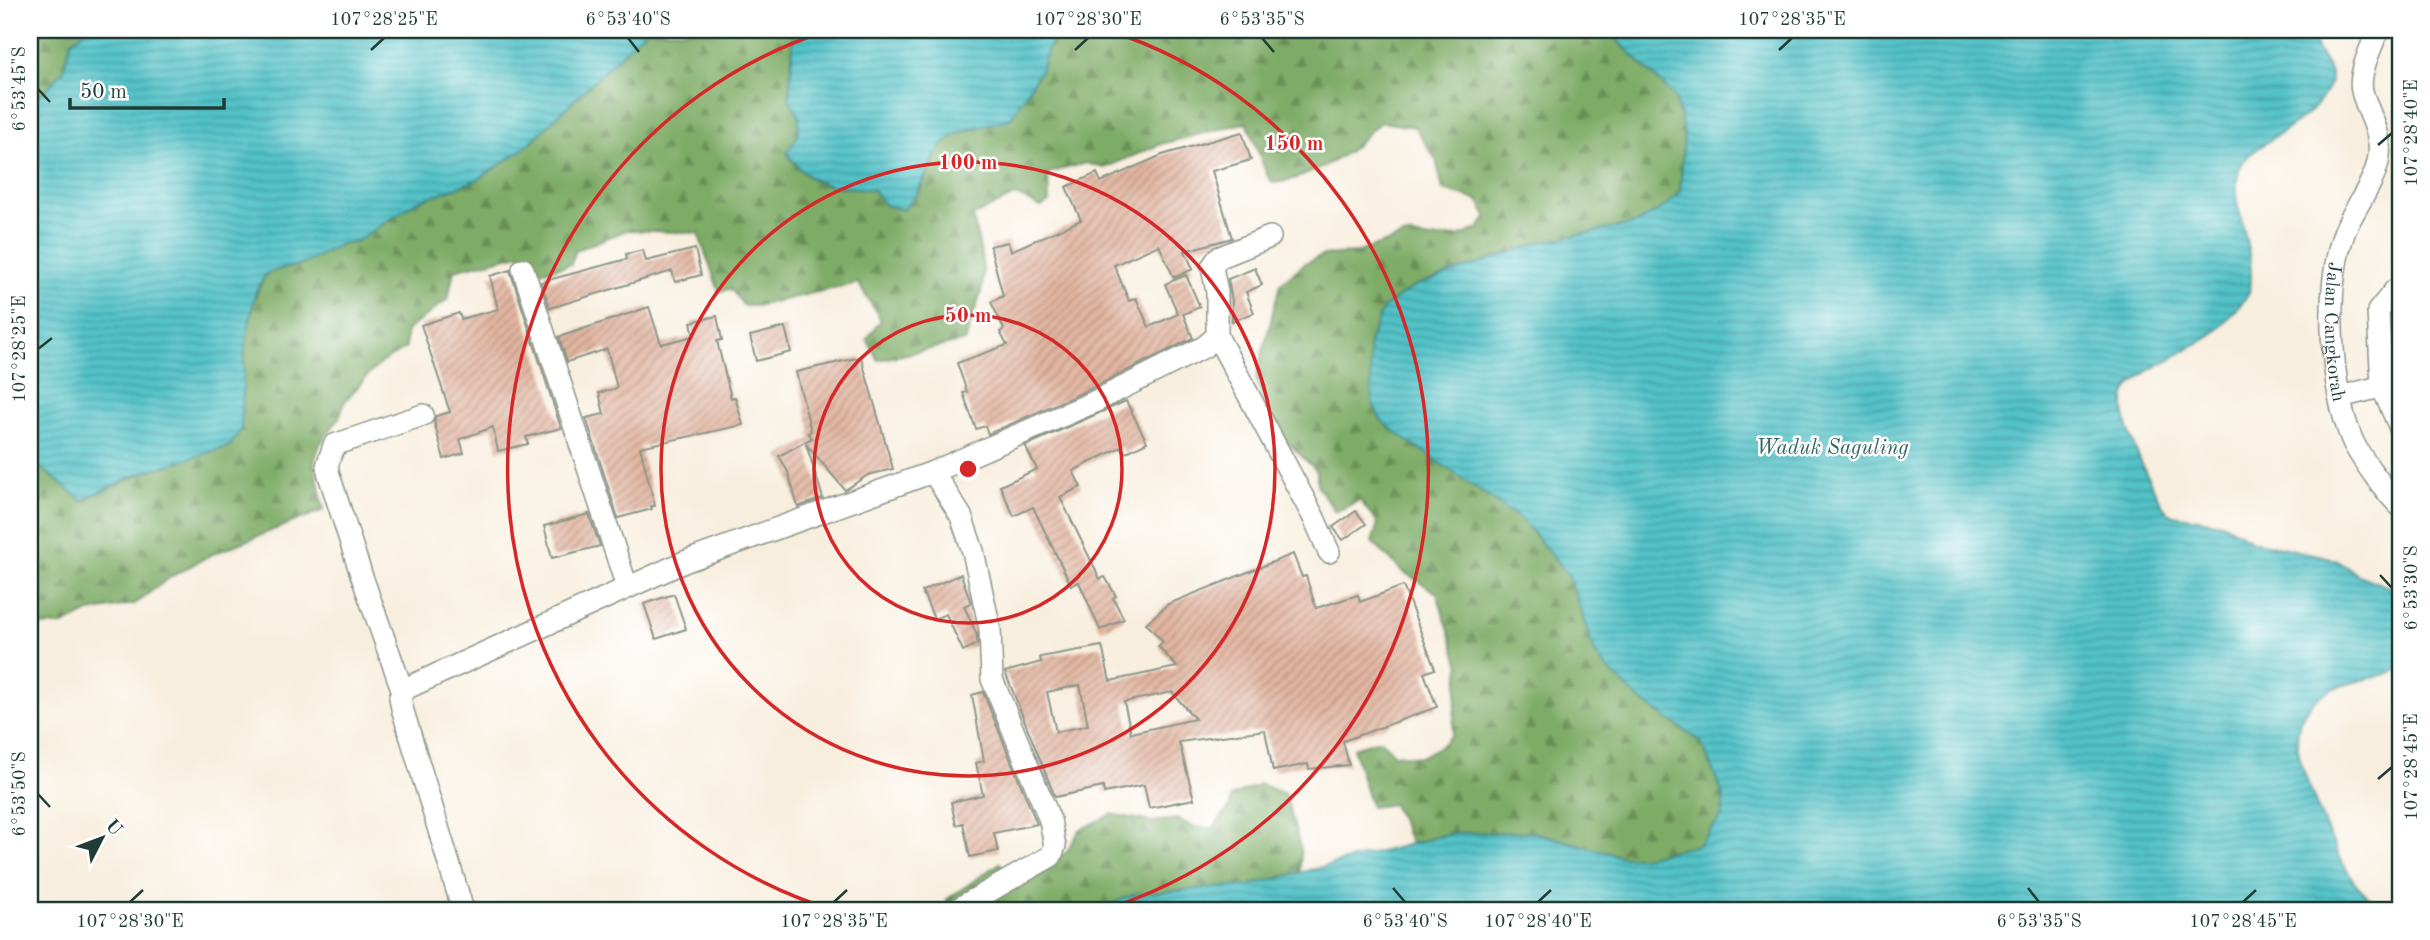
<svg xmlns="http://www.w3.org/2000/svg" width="2430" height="940" font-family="'Old Standard TT',serif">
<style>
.forest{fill:url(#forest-firs);stroke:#4e744d;stroke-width:2}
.water{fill:url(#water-rules);stroke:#39807e;stroke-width:2}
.building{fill:url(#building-hatch);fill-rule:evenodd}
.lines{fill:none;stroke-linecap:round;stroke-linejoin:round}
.minor-casing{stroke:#8c9689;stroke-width:24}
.minor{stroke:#fff;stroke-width:21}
.ticks{fill:none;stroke:#1f3d34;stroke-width:2.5}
.ring{fill:none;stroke:#d62828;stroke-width:3.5}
.labels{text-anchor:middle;stroke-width:5;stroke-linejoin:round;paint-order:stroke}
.street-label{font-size:19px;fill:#1f3d34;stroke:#fff}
.water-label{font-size:21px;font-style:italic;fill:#2f6560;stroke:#fff}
.centre{fill:#d62828;stroke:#fff;stroke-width:3.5}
.ring-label{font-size:21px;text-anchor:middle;font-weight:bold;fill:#d62828;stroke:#fff;stroke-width:5;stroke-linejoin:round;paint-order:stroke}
.neatline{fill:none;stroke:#1f3d34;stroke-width:2.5}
.ticks-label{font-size:18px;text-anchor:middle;fill:#1f3d34}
</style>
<defs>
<pattern id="forest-firs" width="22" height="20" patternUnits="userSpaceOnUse" patternTransform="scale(1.75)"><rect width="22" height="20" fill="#7eac66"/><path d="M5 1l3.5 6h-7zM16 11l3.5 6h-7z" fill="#678d55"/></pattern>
<pattern id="water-rules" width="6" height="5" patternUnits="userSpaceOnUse" patternTransform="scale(1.75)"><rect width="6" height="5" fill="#53c2c8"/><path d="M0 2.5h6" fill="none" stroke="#449fa3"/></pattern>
<pattern id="building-hatch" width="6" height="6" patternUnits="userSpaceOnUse" patternTransform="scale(1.75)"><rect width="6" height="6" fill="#e2b5a0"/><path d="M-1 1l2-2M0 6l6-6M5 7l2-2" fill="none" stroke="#b79483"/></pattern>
</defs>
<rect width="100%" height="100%" fill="#fff"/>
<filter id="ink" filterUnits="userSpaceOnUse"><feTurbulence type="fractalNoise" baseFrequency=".0143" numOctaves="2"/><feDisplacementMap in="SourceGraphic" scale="14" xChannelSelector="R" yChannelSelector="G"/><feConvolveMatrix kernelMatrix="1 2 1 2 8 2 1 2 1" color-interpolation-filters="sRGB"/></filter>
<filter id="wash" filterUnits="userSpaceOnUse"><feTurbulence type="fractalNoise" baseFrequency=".00686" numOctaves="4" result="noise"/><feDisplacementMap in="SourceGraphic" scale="28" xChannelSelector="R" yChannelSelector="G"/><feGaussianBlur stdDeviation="1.57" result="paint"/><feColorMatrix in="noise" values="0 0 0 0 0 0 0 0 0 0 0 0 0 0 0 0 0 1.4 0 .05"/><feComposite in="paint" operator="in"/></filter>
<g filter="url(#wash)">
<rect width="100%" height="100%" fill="#f8eede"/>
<g class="forest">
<polygon points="30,30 87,30 71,41 63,71 43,93 30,99"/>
<path d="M646,30H794L789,98L799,116L798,136L787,153C812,192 832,184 873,190L885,205L917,197L940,147L954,135L1010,118L1040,71L1055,30H1607L1675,97L1684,134L1680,191L1666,206L1634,224L1541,242L1415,286L1383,308L1523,521L1569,576L1595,653L1638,698L1701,742L1724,797L1722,816L1699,845L1643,857H1623L1533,832L1453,833L1411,843L1393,804L1371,807L1353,748L1380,740L1394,754L1421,757L1441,746L1452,735L1460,666L1437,593L1402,571L1372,542L1378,524L1360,500L1335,512L1317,485V471L1272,427L1256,379L1280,284L1305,263L1323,255L1356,253L1407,235L1431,239L1460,236L1478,229L1487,217L1478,200L1443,190L1436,160L1415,127L1381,122C1369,130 1363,139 1353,148C1332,164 1298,181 1273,183L1267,175L1247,122L1161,144L1104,168L1086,163L1048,173L1049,202L1041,207L1016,195L973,216C977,239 986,265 982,288C978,307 968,321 966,341L878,360L867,339L881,320L858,283L756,306H744L731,289L719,291L698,233L627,230L576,250L571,264L532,274L520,254L454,270L448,299L406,331V348L382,362L368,375L345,401L339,418L320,444L314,462L324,510L210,555L172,576L134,604L89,612L63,625L30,626V464L37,465L82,500L241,430C243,379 239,318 267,273L305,263L339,245L357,241L418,201L477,180L526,147Z"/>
<polygon points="1260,784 1285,794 1301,850 1300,872 1252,885 1135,894 1097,910 953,910 946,900 1000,863 1007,872 1066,853 1080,830 1112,814 1151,822 1178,819 1193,827 1213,828 1230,807 1231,797"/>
</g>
<g class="water">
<polygon points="87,30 646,30 526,147 477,180 418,201 357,241 339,245 305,263 267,273 256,290 245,346 241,430 230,446 135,475 82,500 37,465 30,464 30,99 43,93 63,71 71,41"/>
<path d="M794,30H1055L1040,71L1010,119C992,124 967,127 952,137C928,154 926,189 903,210L885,205L873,190C832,184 811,191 787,152L798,136L799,116L789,98Z"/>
<path d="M1607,30H2315L2314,43L2331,73C2329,115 2272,133 2247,157C2218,186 2261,253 2249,292C2246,300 2235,310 2230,317C2217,334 2197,343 2179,354C2162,364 2137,374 2127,391C2113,415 2154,491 2168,514L2222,523L2253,541L2327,557L2344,564L2358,575L2389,587L2400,608V669C2370,683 2332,679 2308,707C2298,719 2296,734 2298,748C2302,777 2339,863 2357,885C2365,895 2376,902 2385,910H1097L1135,894L1252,885L1453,833L1533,832L1623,857H1643L1698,845L1722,816L1724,797L1701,742L1638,698L1608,670L1595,653L1569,576L1523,521L1395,432L1381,420L1372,402L1369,343L1383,308L1415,286L1541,242L1634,224L1666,206L1680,191L1684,134L1675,97Z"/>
</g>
<g id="blocks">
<g class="building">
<polygon points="1242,132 1251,160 1212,171 1232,238 1185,251 1193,269 1174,278 1159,245 1114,265 1129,301 1136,298 1149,327 1178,314 1165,284 1186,275 1200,307 1183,314 1193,338 1088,390 988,434 985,426 976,429 963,393 967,392 957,363 1007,345 1000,332 1004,329 991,302 1003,296 990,246 1008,242 1011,251 1081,220 1066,187 1097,173 1101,182 1162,155"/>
<polygon points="695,249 701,275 675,282 672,271 550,308 541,282 627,259 626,254 643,250 646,261"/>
<polygon points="1255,268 1262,285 1246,292 1254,313 1232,321 1232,301 1228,279"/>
<polygon points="510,270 561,428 526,437 528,444 498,451 493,427 460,439 464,453 444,459 434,422 436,416 450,412 421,325 459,313 461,319 498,309 490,276"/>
<polygon points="649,307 661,344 694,336 691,322 717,316 722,340 717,341 731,398 735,397 743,425 640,447 655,506 651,506 652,509 618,518 586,418 604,414 599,393 617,388 607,349 567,362 559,337"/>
<polygon points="785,327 791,352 756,361 750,336"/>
<polygon points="861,357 893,469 868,475 845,490 806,444 823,498 798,507 788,472 779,456 812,438 808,433 811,431 796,372"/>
<polygon points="1126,401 1147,442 1125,453 1121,447 1073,471 1081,487 1060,497 1100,579 1105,577 1116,596 1113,598 1124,619 1100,630 1079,582 1071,585 1033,507 1014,516 1000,486 1037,469 1025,446"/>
<polygon points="1356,511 1366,524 1343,540 1333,527"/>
<polygon points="589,514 600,546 552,558 544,526"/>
<path d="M1293,554L1302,577L1306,576L1316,608L1358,595L1360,602L1403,586L1435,669L1424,673L1437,707L1343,741L1349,765L1309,769L1308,764L1273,771L1265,730L1179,742L1194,799L1149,808L1144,785L1104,793L1103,787L1055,797L1005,672L1041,662L1040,657L1102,646L1110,681L1177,667L1158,646L1163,642L1146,623L1168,604ZM1080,685L1088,725L1056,732L1047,692ZM1172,692L1195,719L1131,733L1124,702Z"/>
<polygon points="961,574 971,603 964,606 977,635 977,644 963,651 946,614 934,619 922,591"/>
<polygon points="674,594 686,629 656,639 644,604"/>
<polygon points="983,692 1037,824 994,833 998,851 970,857 963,823 956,825 951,802 983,795 976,763 984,761 972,695"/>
</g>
</g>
</g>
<g filter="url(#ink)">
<use href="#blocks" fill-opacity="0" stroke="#8c9689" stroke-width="2"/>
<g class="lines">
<defs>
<g id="minor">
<path id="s1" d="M2378,30C2372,46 2358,73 2362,91C2368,115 2382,131 2379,156C2376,183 2353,208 2344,233C2324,289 2330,389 2353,442C2362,460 2386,492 2400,506"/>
<polyline points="523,269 627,587"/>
<polyline points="2400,289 2395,290 2378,311 2382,387 2400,428"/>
<polyline points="1217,336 1314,518 1329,552"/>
<polyline points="2340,397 2400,382"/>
<polyline points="933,472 961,516 973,551 990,629 992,679 1050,820 1055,846 1051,856 956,910"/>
<polyline points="403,692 361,574 329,475 327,466 334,445 423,415"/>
<polyline points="463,910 402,708 400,697 407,688 684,562 933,472 1094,402 1204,347 1217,336 1217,292 1212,267 1218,258 1270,237"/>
</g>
</defs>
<use href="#minor" class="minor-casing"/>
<use href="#minor" class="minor"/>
</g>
</g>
<path class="ticks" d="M628,38L639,52M1262,38L1274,52M371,50L384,38M1075,50L1088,38M1779,50L1792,38M38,89L50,102M2378,145L2392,133M38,349L52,338M2380,575L2392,588M2378,779L2392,767M38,794L50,807M1393,888L1405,902M2028,888L2039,902M130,902L143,890M834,902L847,890M1538,902L1551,890M2243,902L2256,890"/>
<g class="ring">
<circle cx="968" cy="469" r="154"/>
<circle cx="968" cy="469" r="307"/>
<path d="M833 910A461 461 0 0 1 826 31M1110 31A461 461 0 0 1 1103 910"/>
</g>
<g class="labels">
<g class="street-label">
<text dy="7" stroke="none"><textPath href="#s1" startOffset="317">Jalan Cangkorah</textPath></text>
</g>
<g class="water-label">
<text x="1832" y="454">Waduk Saguling</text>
</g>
</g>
<circle cx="968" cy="469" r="10" class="centre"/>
<g class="ring-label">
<text x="1294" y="150">150 m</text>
<text x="968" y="169">100 m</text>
<text x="968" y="322">50 m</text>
</g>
<rect width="2430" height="940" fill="none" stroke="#fff" stroke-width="77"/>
<g transform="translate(102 838) rotate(48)" stroke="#ffffff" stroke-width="5" paint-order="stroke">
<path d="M0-5L12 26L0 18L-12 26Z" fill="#1f3d34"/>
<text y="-10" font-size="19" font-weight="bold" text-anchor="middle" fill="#1f3d34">U</text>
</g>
<path d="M70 98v10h154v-10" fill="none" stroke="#1f3d34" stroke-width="3.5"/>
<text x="80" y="98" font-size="21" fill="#1f3d34" stroke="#ffffff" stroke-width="5" paint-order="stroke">50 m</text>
<rect x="38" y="38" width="2354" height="864" class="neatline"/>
<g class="ticks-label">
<text x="384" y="25">107°28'25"E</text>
<text x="628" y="25">6°53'40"S</text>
<text x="1088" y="25">107°28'30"E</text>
<text x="1262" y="25">6°53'35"S</text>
<text x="1792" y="25">107°28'35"E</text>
<text transform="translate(19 89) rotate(-90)" y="6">6°53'45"S</text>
<text transform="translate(2411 133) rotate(-90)" y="6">107°28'40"E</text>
<text transform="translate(19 349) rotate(-90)" y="6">107°28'25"E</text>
<text transform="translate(2411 588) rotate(-90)" y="6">6°53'30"S</text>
<text transform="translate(2411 767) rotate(-90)" y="6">107°28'45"E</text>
<text transform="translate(19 794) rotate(-90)" y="6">6°53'50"S</text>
<text x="130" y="927">107°28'30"E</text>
<text x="834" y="927">107°28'35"E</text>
<text x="1405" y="927">6°53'40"S</text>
<text x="1538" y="927">107°28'40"E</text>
<text x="2039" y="927">6°53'35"S</text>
<text x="2243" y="927">107°28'45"E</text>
</g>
</svg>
